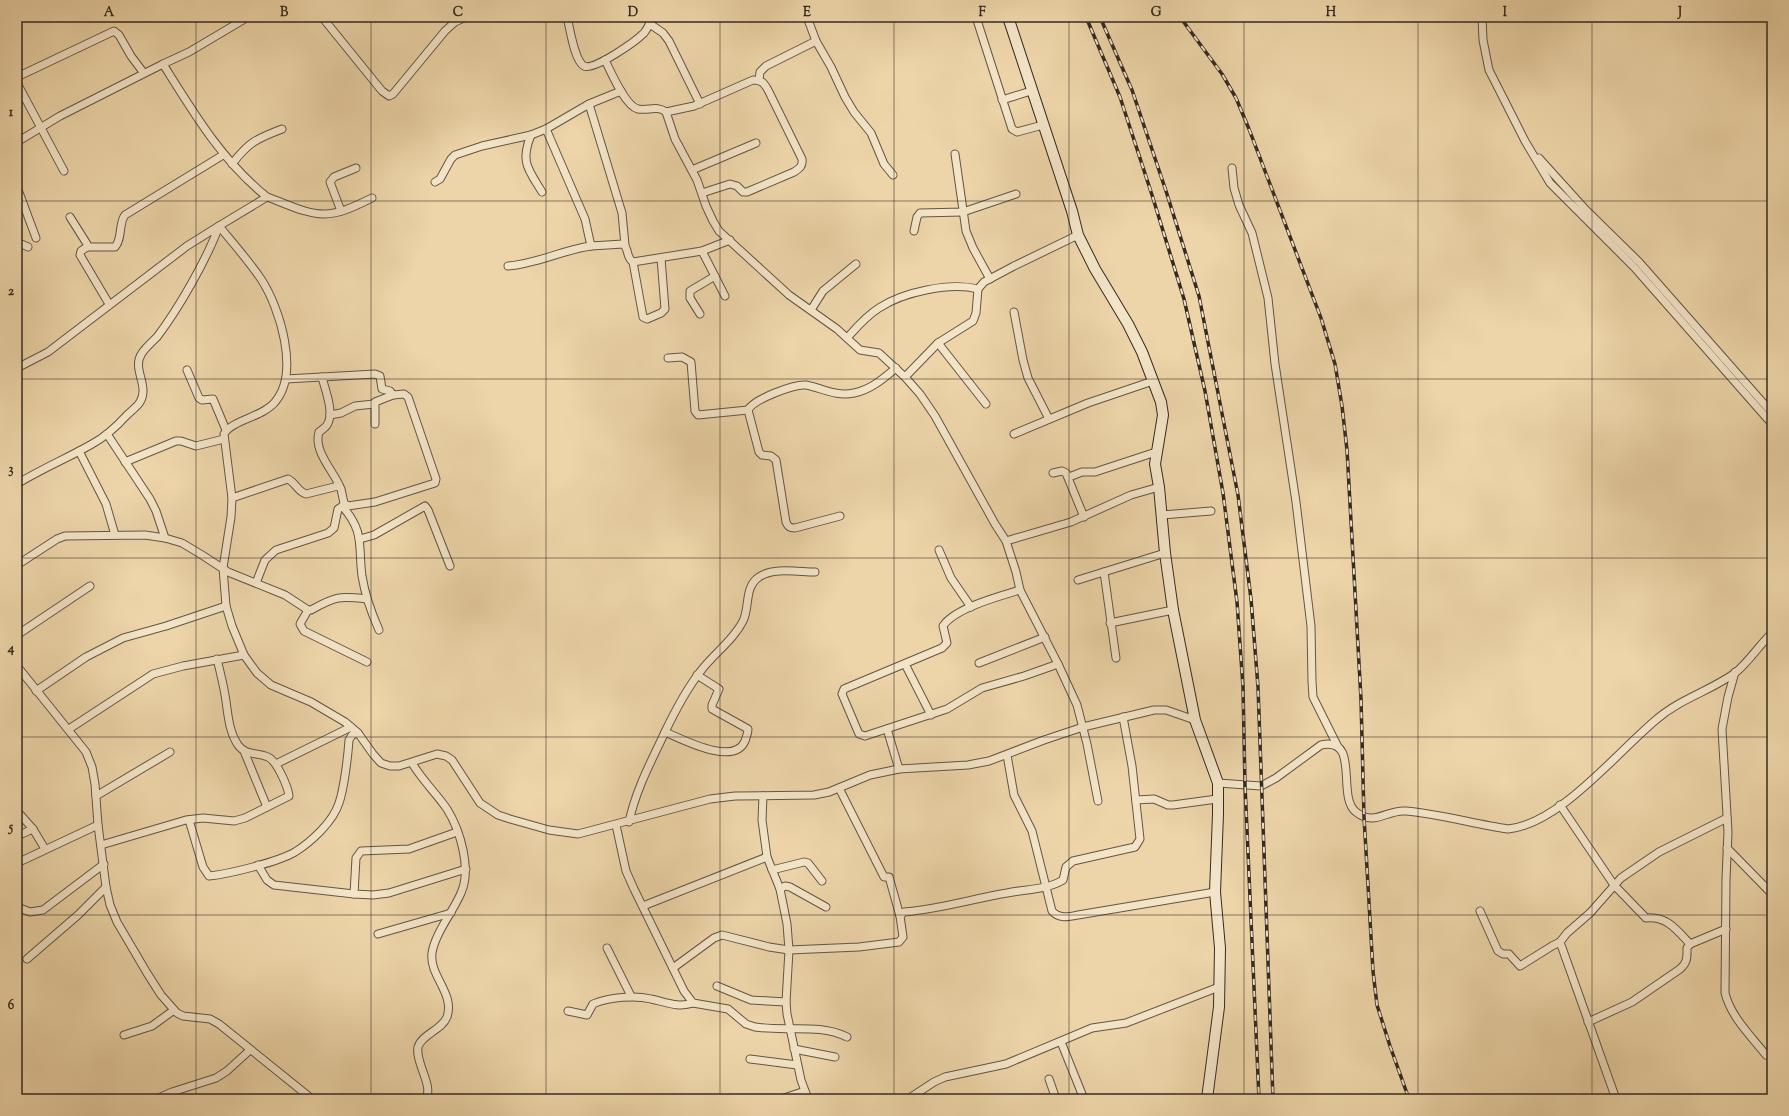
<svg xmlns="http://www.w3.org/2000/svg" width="1789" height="1116" font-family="'Sorts Mill Goudy',serif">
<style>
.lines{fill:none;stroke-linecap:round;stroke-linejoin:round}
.street-casing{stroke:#625544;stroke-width:9}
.secondary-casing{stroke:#342a22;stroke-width:12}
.street{stroke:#f3e4c7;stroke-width:7}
.secondary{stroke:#f3e4c7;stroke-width:10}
.rail-casing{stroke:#342a22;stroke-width:3.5}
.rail{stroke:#f3e4c7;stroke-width:2;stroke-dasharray:6;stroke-linecap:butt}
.grid{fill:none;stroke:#342a22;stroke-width:1;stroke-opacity:0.55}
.neatline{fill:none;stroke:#342a22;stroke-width:1.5}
.grid-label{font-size:13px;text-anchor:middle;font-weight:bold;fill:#342a22}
</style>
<rect width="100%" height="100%" fill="#edd5a9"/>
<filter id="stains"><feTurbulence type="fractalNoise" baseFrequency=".005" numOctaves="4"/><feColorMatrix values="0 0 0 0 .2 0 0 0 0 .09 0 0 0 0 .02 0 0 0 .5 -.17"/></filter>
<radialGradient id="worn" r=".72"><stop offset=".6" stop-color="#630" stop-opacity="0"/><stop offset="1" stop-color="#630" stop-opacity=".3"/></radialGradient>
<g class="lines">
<defs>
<g id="street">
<path d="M248,17L189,52L163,64C193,112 222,161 267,197L219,226C233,243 248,260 261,279C280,308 300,373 275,402C263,417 232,420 224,434L232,498L231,517L223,568L226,606L232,626L244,655L257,673L271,685L311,702L345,722L358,733L373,754L381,763L390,766H399L437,754L446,756L452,760L480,803L498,815L510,819L549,830L578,834L710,799L735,796L814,795L829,792L870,775L899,769L968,765L989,761L1044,740L1083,727L1154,710H1166L1195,720"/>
<polyline points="322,17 382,91 389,96 393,94 445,31 455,22 466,17"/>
<path d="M567,17C570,28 574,60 584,66C594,71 636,41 644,33C648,28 650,23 652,17"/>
<polyline points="807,17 816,41 831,67 845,97 854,112 871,133 884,164 893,175"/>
<polyline points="976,17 1012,129 1017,132 1043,125"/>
<polyline points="1482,17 1483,40 1489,70 1525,141 1550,183 1634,267 1772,424"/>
<polyline points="650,24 663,33 669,41 700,104"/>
<path d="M605,60C611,72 625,106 638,109C648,111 657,105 666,112L675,139L697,180L706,206L713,221L719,231L789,295L837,329L860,350L879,353L905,377"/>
<polyline points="17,77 114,31 119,35 131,56 143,72"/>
<polyline points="759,80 760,72 766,66 816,41"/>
<polyline points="17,83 64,171"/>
<polyline points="1002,100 1031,91"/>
<polyline points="589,104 622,213 625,245"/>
<path d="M666,112L694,106L753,80C762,80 764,83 768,90L802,159C803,166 800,168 794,172L747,192H743L737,186L730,184L702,193"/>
<path d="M546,129L585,219L591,246L623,244C629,248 626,258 633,262L702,251L730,240"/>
<path d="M531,135C520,162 528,169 542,192"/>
<polyline points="17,142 60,116 163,64"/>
<polyline points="955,154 966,231 973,248 990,279"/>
<polyline points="1539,158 1586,210 1639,262 1772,413"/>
<path d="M232,164C249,142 256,139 282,129"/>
<polyline points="1232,168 1234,188 1239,205 1252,233 1268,298 1275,364 1296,502 1311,626 1312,682 1313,697 1338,747"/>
<polyline points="692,170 756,143"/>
<polyline points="435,182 440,179 451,159 455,155 482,146 531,135 546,129 589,104 621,91"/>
<polyline points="17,187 36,238"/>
<path d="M267,197C285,203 305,214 324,214C341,214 357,205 372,198"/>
<polyline points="341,211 330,182 334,177 356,168"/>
<polyline points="70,217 87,244 87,247 81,251 80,255 109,304"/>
<polyline points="914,231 917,217 920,213 963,212 1016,194"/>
<polyline points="1078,235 1014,266 984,282 978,289 976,313 973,321 938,343 905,377 920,394 935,416 995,524 1006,541 1016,572 1020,590 1058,664 1077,705 1087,744 1098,801"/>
<polyline points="17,242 28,247"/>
<path d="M87,247H115C123,238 118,224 125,215L223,155"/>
<polyline points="702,251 725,296"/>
<polyline points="633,262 643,317 647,319 661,313 665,309 661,258"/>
<path d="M508,266C537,264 562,250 591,246"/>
<polyline points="811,310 823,291 856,264"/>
<polyline points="1014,312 1023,360 1028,378 1049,419"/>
<polyline points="700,314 690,298 690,291 715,276"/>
<path d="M847,338C857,327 866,316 879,308C903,292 950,282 978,289"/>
<polyline points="938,343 986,404"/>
<polyline points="668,358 682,357 691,362 695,411 698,415 748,410"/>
<path d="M17,368L48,352L187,246L219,226C207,259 179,308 157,337C152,342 146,347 142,353C131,369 150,385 140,402C137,407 131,411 127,415C117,426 105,437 92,444C68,458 41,469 17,484"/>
<polyline points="187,370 199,398 202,400 213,399 226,430"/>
<path d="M322,377C325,390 335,413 327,425C325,428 322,430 319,432C313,451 333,470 340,487"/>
<polyline points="330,415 341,413 355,406 374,404"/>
<polyline points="375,424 375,402 393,395"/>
<polyline points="107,434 150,499 156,511 165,538"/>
<polyline points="1014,434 1088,403 1153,381"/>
<polyline points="79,451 106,504 115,535"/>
<polyline points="125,462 176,441 181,441 196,446 224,439"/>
<polyline points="1053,473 1062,471 1066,473 1084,517"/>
<polyline points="1069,477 1082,472 1095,472 1156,452"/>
<path d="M232,498L288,479C296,483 298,492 306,494L338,486L341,489L344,503L348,506L375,502L435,483L436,479L408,397L404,394L393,395L390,391L382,389L380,376L375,374L286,379"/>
<path d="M342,506C365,532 358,545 362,576C365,595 371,612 379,630"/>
<polyline points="1162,515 1211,511"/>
<path d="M840,516L795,528C790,528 788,527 786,522L776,460L771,456L762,455L759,452L748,410C754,399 794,384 806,385C822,388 836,397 854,393C870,390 883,379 896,368"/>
<polyline points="360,539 374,535 425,506 428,510 450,566"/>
<polyline points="1006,541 1071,522 1131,495 1159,487"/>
<polyline points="939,550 951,578 971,607"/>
<path d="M17,565L57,539L65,536L145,535L165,538L182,543L202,555L228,572L285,595L308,610H311C336,596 339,596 367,599"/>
<polyline points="1104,572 1116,658"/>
<polyline points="1078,580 1165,553"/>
<polyline points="256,583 265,560 276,550 328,533 334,528 338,509 345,505"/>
<path d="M1020,590C1000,596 955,608 943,626L947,643L942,648L844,689L842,694L859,734L865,736L947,709L982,688L1024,676L1058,664"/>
<polyline points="308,610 300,624 304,631 367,662"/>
<polyline points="1110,623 1173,610"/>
<polyline points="17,635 90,586"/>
<polyline points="979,663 1045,637"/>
<polyline points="905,664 931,715"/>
<polyline points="17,666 86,752 92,767 95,784 98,825 106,887 110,905 117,922 147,973 161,995 177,1013 183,1016 210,1019 219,1024 312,1099"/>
<path d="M1735,672L1728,697L1722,729L1728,832L1726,879L1725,993C1731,1017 1751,1036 1766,1055"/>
<polyline points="36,691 86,657 123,638 166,626 226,606"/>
<polyline points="69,729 153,674 183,666 244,655"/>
<polyline points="887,729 899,769"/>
<path d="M665,732C682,739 734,767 745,741C746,737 748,734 748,729L712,709V705L719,689L697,675"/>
<polyline points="244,751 267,807"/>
<path d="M1007,755L1014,795L1032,831L1052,911C1059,919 1068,917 1078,915L1215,892"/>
<path d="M412,763C422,780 436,793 447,809C460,830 472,869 461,893C453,912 435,933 432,953C429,976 455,993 447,1017C442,1030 422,1034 418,1047C415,1063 435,1088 425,1099"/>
<polyline points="276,764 351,727"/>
<path d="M1218,783L1261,786L1276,778L1321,745C1361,736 1336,797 1356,812C1375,827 1387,809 1406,811C1440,814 1474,824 1508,829C1560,824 1617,752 1657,719C1680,699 1710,691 1735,673C1749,662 1759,645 1772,633"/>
<polyline points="839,788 884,877 889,877 900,916"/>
<polyline points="96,796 170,752"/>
<polyline points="763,796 762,820 767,857 780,889 787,924 789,950 786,1002 787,1014 801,1080 808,1099"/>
<polyline points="1136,800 1154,799 1168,805 1173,805 1217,799"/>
<path d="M1560,805L1614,885L1646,918C1667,916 1677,930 1690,944"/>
<polyline points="17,811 33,829 45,849"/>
<path d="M189,820L203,867L209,876C229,874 278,862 295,852C311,842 333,822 339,803C344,789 348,755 349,740L352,735L358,733"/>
<path d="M629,822C636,789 651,762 665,732C675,711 686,690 700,672C713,654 733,641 743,621C750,607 744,587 759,577C773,567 799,572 815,572"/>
<path d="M616,825L626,871L634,889L684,991L693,1003L728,1009L746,1024L755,1027C786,1032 819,1023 847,1037"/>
<polyline points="17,836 33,829"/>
<path d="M101,845L186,820L203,818L234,821L245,818L289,796C288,787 277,761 268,757C257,752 246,756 238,745C228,730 228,712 225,695C223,683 220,671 217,659"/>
<polyline points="1727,848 1772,894"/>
<polyline points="17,863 98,825"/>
<polyline points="258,865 267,880 274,885 354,894 373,895 389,893 466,869"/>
<polyline points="772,870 804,862 808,863 822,881"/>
<polyline points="780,889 785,886 790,887 826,907"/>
<polyline points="354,894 356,858 361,851 409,849 457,832"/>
<polyline points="643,906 767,857"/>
<polyline points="17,907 30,912 43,910 104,864"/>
<polyline points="1480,911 1498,951 1503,954 1509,954 1520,966 1552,946 1560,942"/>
<polyline points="378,934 451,913"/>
<polyline points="607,948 631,996"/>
<polyline points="27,959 78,915 106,887"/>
<path d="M673,968L714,938L722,935L769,947L789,950L859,947L899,942L903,937L900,916L904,912C939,909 972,899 1007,893C1025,889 1047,890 1063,880L1066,867L1073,861L1135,847L1140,839L1132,766L1123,717"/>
<polyline points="717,986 751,1000 786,1002"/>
<path d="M568,1011L587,1015L593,1004C609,997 635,995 651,999C666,1002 678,1008 693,1003"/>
<path d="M1588,1022L1632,1002L1680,969C1688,962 1687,957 1687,948L1690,944L1726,929"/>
<polyline points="124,1035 152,1026 174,1010"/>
<polyline points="1061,1042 1084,1099"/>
<polyline points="794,1049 835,1057"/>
<polyline points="750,1059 797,1065"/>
<polyline points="1049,1079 1056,1099"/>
<polyline points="156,1099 172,1092 216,1078 227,1071 250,1050"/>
<polyline points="781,1099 805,1091"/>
<polyline points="908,1099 934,1082 945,1077 1006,1064 1092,1028 1126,1023 1219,987"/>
<polyline points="1616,1099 1560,942 1567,933 1590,913 1621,878 1659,852 1727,818"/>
</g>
<polyline id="secondary" points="1008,17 1072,211 1078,235 1095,269 1128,324 1142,352 1161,402 1163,415 1155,464 1159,487 1165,553 1173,610 1195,720 1218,783 1218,814 1215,892 1220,948 1219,1007 1207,1099"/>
</defs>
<use href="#street" class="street-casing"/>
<use href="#secondary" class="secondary-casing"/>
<use href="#street" class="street"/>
<use href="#secondary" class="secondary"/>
<defs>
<g id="rail">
<polyline points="1086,17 1120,97 1152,195 1184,299 1205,391 1223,493 1237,602 1243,687 1245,785 1259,1099"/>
<polyline points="1100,17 1132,90 1166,191 1199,296 1238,495 1251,599 1258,687 1273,1099"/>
<polyline points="1180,17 1222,74 1236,98 1249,129 1321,318 1335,364 1342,406 1347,450 1361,699 1364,817 1373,971 1377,1005 1390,1046 1409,1099"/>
</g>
</defs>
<use href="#rail" class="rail-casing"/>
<use href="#rail" class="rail"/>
</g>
<path class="grid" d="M196,17V1099M371,17V1099M546,17V1099M720,17V1099M894,17V1099M1069,17V1099M1244,17V1099M1418,17V1099M1592,17V1099M17,201H1772M17,379H1772M17,558H1772M17,737H1772M17,915H1772"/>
<rect width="1789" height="1116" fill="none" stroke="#edd5a9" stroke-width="44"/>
<rect x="22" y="22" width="1745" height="1072" class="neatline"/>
<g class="grid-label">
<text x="109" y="16">A</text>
<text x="284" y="16">B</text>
<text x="458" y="16">C</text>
<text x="633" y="16">D</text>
<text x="807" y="16">E</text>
<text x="982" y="16">F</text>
<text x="1156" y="16">G</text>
<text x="1331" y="16">H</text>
<text x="1505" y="16">I</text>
<text x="1680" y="16">J</text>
<text x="11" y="116">1</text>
<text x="11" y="295">2</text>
<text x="11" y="473">3</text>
<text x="11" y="652">4</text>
<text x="11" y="831">5</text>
<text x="11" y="1009">6</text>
</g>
<rect width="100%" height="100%" filter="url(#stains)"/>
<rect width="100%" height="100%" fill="url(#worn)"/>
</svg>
